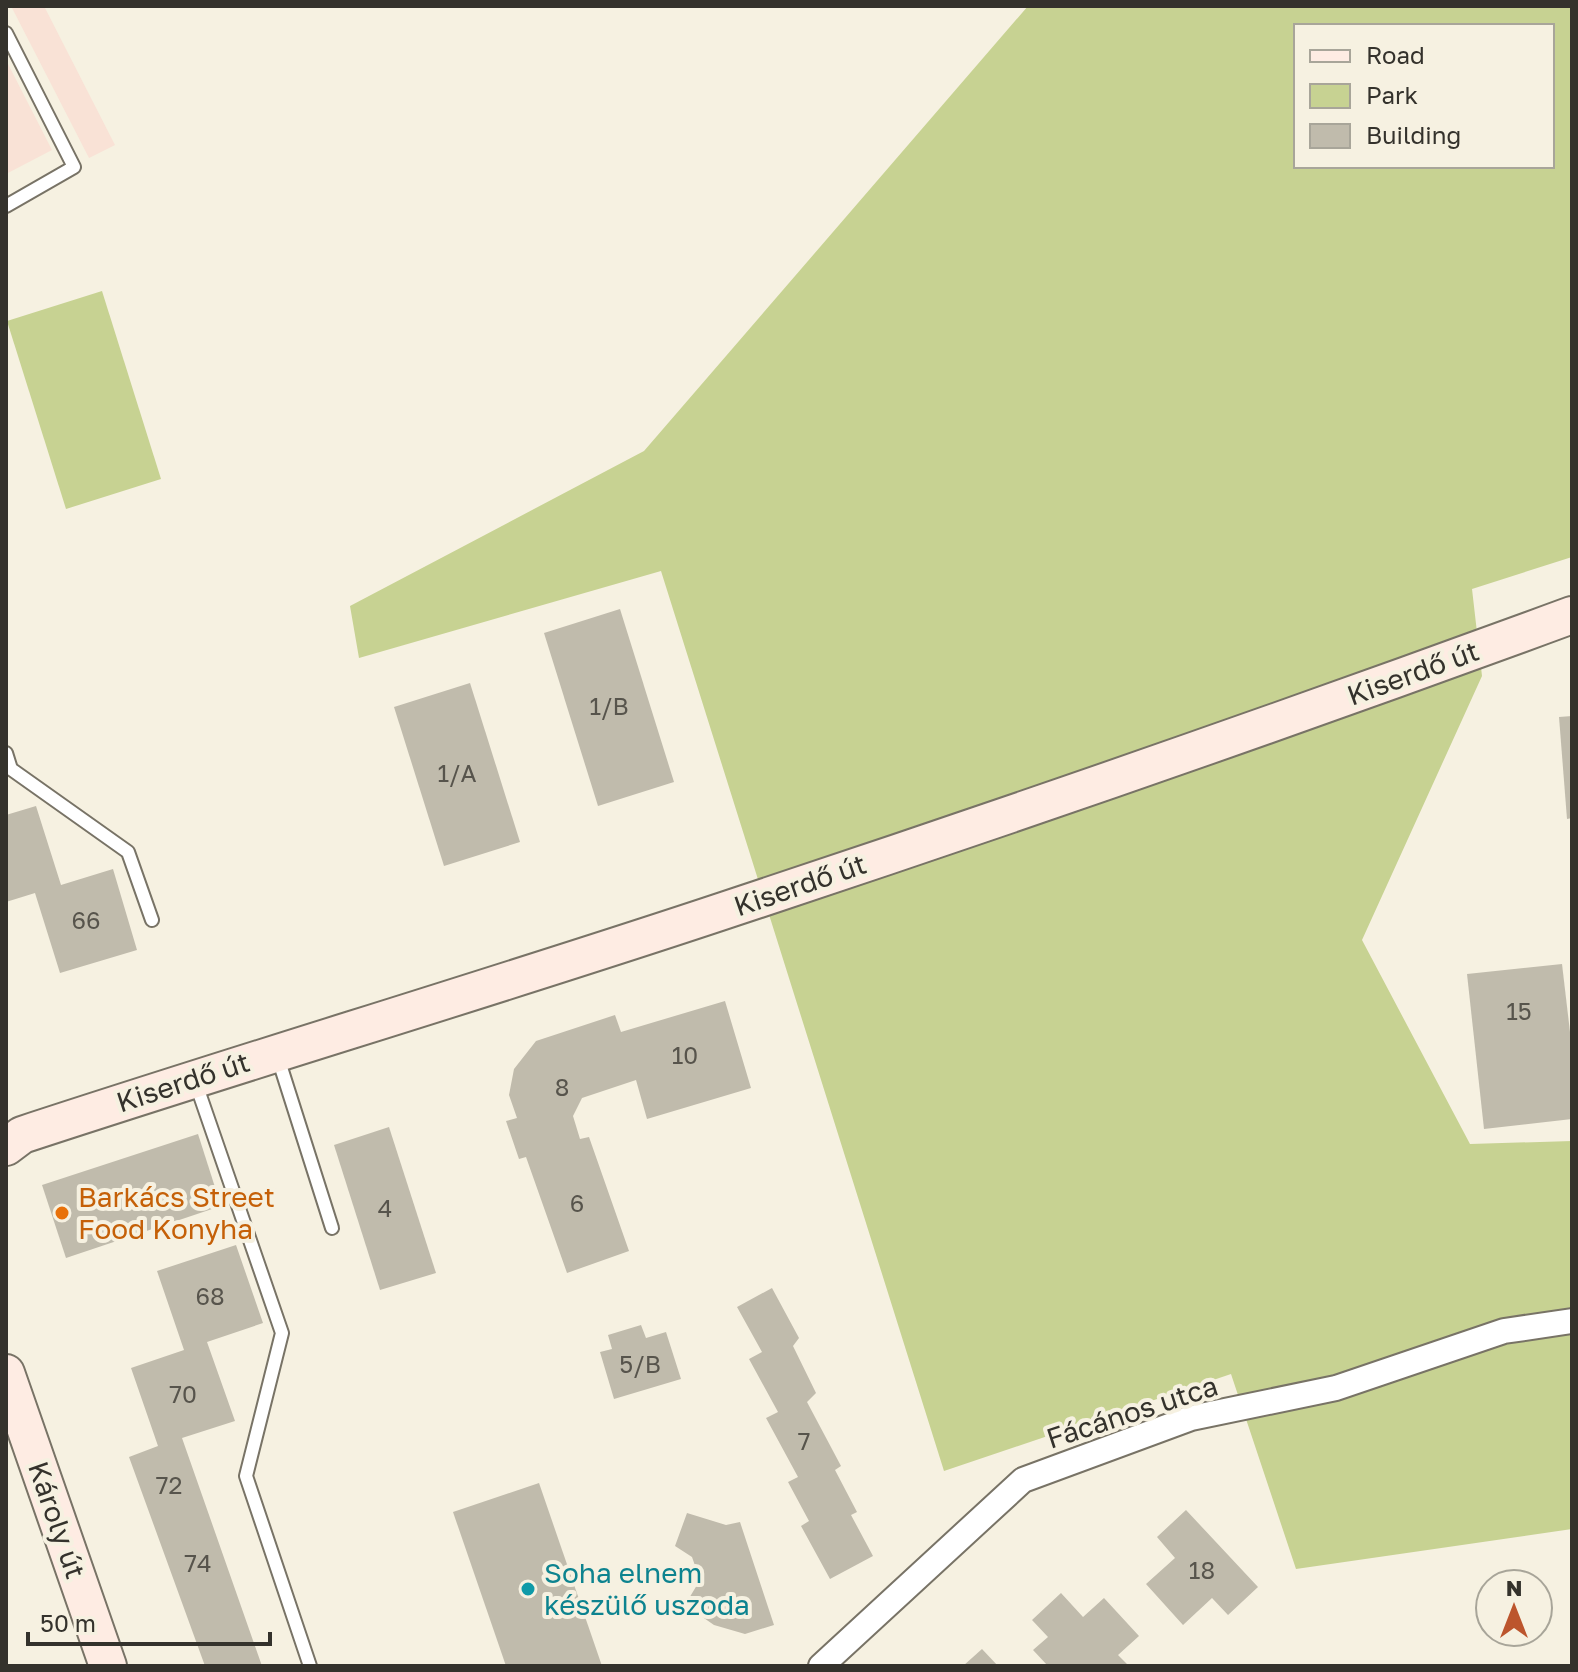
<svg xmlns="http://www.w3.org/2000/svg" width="1578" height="1672" font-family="'Golos Text',sans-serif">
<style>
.industrial{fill:#f9e2d6}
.green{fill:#c7d292;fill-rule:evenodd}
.building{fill:#c0bbac}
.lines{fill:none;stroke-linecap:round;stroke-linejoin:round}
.lane-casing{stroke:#787366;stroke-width:16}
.street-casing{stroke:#787366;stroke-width:28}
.secondary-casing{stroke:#787366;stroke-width:40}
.lane{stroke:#fff;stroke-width:12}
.street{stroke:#fff;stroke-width:24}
.secondary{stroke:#feece3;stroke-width:36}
.food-dot{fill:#e8710a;stroke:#f6f1e1;stroke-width:3}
.culture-dot{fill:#0f9aa8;stroke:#f6f1e1;stroke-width:3}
.labels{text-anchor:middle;stroke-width:8;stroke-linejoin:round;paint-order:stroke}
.number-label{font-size:24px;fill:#57544c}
.street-label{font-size:28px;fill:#34322c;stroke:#f6f1e1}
.food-label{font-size:28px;fill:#c56008;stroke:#f6f1e1;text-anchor:start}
.culture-label{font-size:28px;fill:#0d838f;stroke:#f6f1e1;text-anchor:start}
</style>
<rect width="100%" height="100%" fill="#f6f1e1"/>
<g class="industrial">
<polygon points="11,6 44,6 115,145 89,158"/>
<polygon points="6,60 52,150 6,174"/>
</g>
<g class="green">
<path d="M1028,6H1572V557L1472,589L1482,676L1362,940L1470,1144L1572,1141V1529L1296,1569L1231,1374L944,1471L661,571L359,658L350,606L644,451ZM1296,26H1552V166H1296Z"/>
<polygon points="102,291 161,479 66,509 7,321"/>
</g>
<g class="building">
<polygon points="620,609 674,782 598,806 544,633"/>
<polygon points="470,683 520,842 444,866 394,707"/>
<polygon points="1572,716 1572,818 1567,819 1559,717"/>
<polygon points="36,806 61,885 113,869 137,950 60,973 35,893 6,902 6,815"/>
<polygon points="1562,964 1572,1049 1572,1119 1484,1129 1467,974"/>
<polygon points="725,1001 751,1088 647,1119 636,1080 582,1098 573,1116 580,1139 589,1137 629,1251 567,1273 526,1157 519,1159 506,1121 517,1118 509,1095 514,1069 536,1041 615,1015 621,1032"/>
<polygon points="389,1127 436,1273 380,1290 334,1145"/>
<polygon points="198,1134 221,1206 66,1258 42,1185"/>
<polygon points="236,1245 263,1323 207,1342 235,1421 182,1438 262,1666 205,1666 129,1457 158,1446 131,1368 184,1350 157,1271"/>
<polygon points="772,1288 799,1338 793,1346 816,1393 807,1402 841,1466 835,1470 857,1512 851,1515 873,1556 830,1579 801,1526 809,1521 788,1482 798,1477 766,1418 778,1412 749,1359 762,1352 737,1307"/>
<polygon points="641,1325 646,1338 666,1332 681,1379 614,1399 600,1352 612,1349 608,1335"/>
<polygon points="539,1483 602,1666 506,1666 453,1512"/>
<polygon points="1186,1510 1258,1587 1228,1615 1212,1598 1183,1625 1146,1584 1175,1558 1157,1537"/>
<polygon points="687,1513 726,1525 740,1522 774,1625 745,1634 714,1625 685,1605 700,1580 692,1557 675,1546"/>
<polygon points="1061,1593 1083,1617 1104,1598 1139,1636 1118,1655 1129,1666 1048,1666 1033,1650 1048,1637 1032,1620"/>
<polygon points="982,1649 998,1666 963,1666"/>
</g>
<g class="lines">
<defs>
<g id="lane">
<polyline points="6,33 74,167 6,206"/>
<polyline points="6,753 11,769 128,852 152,920"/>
<polyline points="278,1058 332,1228"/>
<polyline points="195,1081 282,1333 246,1476 310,1666"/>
</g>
<polyline id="street" points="821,1666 1023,1480 1191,1418 1336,1388 1504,1331 1572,1321"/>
<g id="secondary">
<path d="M6,1147L22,1135C256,1058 492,988 726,910C1010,816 1292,718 1572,615"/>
<polyline points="6,1373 108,1666"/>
</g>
</defs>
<use href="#lane" class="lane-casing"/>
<use href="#street" class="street-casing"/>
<use href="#secondary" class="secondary-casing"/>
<use href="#lane" class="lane"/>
<use href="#street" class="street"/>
<use href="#secondary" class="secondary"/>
</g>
<circle class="food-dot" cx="62" cy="1213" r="8"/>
<circle class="culture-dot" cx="528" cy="1589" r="8"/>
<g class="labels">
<g class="number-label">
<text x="609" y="715">1/B</text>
<text x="457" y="782">1/A</text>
<text x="86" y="929">66</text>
<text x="1519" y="1020">15</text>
<text x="685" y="1064">10</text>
<text x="562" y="1096">8</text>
<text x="577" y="1212">6</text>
<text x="385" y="1217">4</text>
<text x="210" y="1305">68</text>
<text x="640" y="1373">5/B</text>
<text x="183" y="1403">70</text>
<text x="804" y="1450">7</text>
<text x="169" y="1494">72</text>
<text x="198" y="1572">74</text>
<text x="1202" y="1579">18</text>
</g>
<g class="street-label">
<text transform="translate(1413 673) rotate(-20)" y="10">Kiserdő út</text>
<text transform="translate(800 885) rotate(-19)" y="10">Kiserdő út</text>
<text transform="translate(183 1082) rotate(-18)" y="10">Kiserdő út</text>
<text transform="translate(1132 1412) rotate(-18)" y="10">Fácános utca</text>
<text transform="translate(57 1520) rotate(71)" y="10">Károly út</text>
</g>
<g class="food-label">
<text x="78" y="1207">Barkács Street<tspan x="78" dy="32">Food Konyha</tspan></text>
</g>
<g class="culture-label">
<text x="544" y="1583">Soha elnem<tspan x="544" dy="32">készülő uszoda</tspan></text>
</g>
</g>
<rect width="1578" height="1672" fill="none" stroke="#34322c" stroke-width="16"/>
<rect x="1294" y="24" width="260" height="144" fill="#f6f1e1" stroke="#a8a599" stroke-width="2"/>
<rect x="1310" y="50" width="40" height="12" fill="#feece3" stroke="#a8a599" stroke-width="2"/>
<text x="1366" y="64" font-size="24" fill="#34322c">Road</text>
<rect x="1310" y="84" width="40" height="24" fill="#c7d292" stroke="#a8a599" stroke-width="2"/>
<text x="1366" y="104" font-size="24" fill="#34322c">Park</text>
<rect x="1310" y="124" width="40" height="24" fill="#c0bbac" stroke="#a8a599" stroke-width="2"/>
<text x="1366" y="144" font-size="24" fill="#34322c">Building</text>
<g transform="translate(1514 1608)"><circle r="38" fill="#f6f1e1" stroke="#a8a599" stroke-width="2"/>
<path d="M0-6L14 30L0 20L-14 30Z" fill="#bc552d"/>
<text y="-12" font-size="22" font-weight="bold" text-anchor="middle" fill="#34322c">N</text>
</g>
<path d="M28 1632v12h242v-12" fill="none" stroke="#34322c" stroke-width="4"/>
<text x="40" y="1632" font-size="24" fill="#34322c" stroke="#f6f1e1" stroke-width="6" paint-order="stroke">50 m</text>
</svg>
